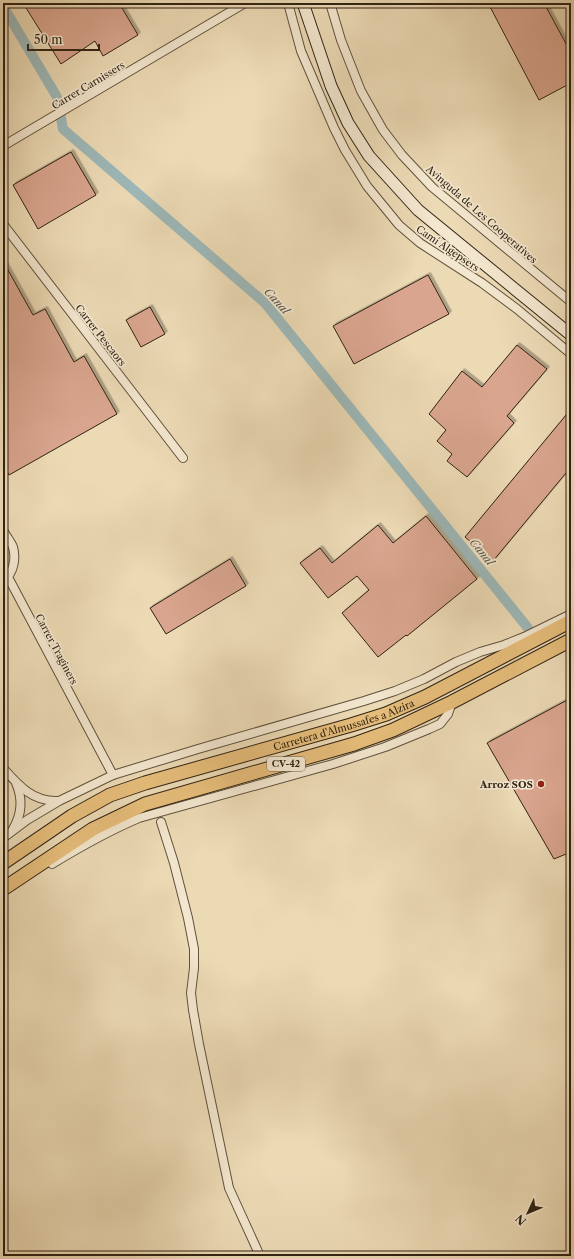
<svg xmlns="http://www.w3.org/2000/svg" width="574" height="1259" font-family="'Libre Caslon Text',serif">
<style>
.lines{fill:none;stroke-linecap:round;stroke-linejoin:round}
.canal{stroke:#9db8b8;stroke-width:10}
.building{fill:#d9a58e;stroke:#302314;filter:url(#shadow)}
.minor-casing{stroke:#5f513c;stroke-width:10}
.secondary-casing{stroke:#302314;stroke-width:13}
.primary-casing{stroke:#302314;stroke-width:15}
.minor{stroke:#f3e7cf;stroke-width:8}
.secondary{stroke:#f3e7cf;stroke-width:11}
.primary{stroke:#e6bd7a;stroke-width:13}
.poi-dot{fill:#8f2418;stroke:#f3e7cf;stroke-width:1.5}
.labels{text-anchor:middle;stroke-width:3.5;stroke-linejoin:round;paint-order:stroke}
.shield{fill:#f3e7cf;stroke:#6a5e4c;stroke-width:1}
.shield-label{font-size:9px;font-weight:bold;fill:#302314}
.street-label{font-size:10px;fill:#302314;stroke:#f3e7cf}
.poi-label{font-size:10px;font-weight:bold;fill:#302314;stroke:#f3e7cf;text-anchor:end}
.water-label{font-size:11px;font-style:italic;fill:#515045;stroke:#f3e7cf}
</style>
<defs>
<filter id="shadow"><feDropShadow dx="2.5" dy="-2.5" stdDeviation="0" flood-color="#0004"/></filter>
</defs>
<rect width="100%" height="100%" fill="#ecdab5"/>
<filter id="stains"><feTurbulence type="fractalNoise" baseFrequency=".005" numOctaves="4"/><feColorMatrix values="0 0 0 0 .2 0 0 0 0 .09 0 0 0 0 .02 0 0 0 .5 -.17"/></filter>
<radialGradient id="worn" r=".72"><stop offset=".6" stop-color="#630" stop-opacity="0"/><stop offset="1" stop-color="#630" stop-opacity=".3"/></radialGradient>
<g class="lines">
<polyline class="canal" points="3,6 57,97 63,129 265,303 528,628"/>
</g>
<g class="building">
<polygon points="23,3 119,3 138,35 103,56 95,41 61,64"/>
<polygon points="488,3 544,3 571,53 571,83 539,100"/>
<polygon points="71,152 96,195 38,229 13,185"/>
<polygon points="3,261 33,315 45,309 74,362 84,356 117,414 9,475 3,464"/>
<polygon points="428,275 449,314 354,364 333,326"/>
<polygon points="150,307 165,334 141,347 126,320"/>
<polygon points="517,345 547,369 507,416 514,423 467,477 447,461 452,454 437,441 446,430 429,414 462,371 482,387"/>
<polygon points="571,409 571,467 493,561 465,537"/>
<polygon points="426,516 477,579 407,636 406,635 378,657 342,613 369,590 357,576 328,598 300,563 320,548 332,563 378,525 393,543"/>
<polygon points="230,559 246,586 166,634 150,608"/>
<polygon points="571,698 571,798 566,801 571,811 571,852 554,859 487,743"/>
</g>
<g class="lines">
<defs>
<g id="minor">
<polyline points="288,3 301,51 334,128 345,150 367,186 399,225 420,243 482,283 517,309 571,354"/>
<polyline points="330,3 341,40 361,91 383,130 402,155 432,187 571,302"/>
<polyline points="3,146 245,3"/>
<polyline points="3,224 183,458"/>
<path d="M3,530C6,536 11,542 13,547C16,558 14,573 4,580"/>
<polyline points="8,577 113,775"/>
<path d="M3,768C19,786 33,802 58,801"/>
<polyline points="161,822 174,863 188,918 194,949 194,968 191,993 193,1010 199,1044 229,1188 260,1256"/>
<path d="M13,829C22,814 23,799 16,783"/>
<polyline points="3,838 27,820 59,801 113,775 198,749 364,701 395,691 424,679 456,662 480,652 504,645 524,637 571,614"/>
<path d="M52,864C80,847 108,831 139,818L333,764L385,747L429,729L440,724L448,714L452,702"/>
</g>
<polyline id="secondary" points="303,3 331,86 348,123 369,156 418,210 571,335"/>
<g id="primary">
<path id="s1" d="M3,863L72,816L110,795L145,783L351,725L386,714L425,697L571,621"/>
<polyline points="3,889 93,829 145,804 354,744 393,730 452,702 571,640"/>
</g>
</defs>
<use href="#minor" class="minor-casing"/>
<use href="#secondary" class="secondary-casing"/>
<use href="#primary" class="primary-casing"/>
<use href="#minor" class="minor"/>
<use href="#secondary" class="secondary"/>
<use href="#primary" class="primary"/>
</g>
<circle class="poi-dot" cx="541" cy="784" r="4"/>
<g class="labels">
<rect class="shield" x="267" y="757" width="38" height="14" rx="3"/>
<g class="shield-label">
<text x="286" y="767">CV-42</text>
</g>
<g class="street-label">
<text transform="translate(88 85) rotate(-31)" y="4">Carrer Carnissers</text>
<text transform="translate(482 214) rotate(41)" y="4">Avinguda de Les Cooperatives</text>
<text transform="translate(448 248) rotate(34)" y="4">Camí Algepsers</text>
<text transform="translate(101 335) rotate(52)" y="4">Carrer Pescaors</text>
<text transform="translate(57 649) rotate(62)" y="4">Carrer Traginers</text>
<text dy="4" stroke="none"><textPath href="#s1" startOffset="371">Carretera d'Almussafes a Alzira</textPath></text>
</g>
<g class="poi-label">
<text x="533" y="788">Arroz SOS</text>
</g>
<g class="water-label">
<text transform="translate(277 301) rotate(47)" y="4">Canal</text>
<text transform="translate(482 552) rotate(51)" y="4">Canal</text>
</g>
</g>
<rect width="574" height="1259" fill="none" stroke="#ecdab5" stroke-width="16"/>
<rect x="4" y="4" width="566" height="1251" fill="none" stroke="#302314" stroke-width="2"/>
<rect x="8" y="8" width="558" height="1243" fill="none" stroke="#302314"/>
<g transform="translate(528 1213) rotate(226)" stroke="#f3e7cf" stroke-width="3" paint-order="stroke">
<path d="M0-3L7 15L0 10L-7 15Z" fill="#302314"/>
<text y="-6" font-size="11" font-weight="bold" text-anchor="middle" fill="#302314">N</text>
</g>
<path d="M28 44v6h71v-6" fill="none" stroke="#302314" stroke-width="2"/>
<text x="34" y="44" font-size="12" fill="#302314" stroke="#f3e7cf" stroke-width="3" paint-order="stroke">50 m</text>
<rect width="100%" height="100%" filter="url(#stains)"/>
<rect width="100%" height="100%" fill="url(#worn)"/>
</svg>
